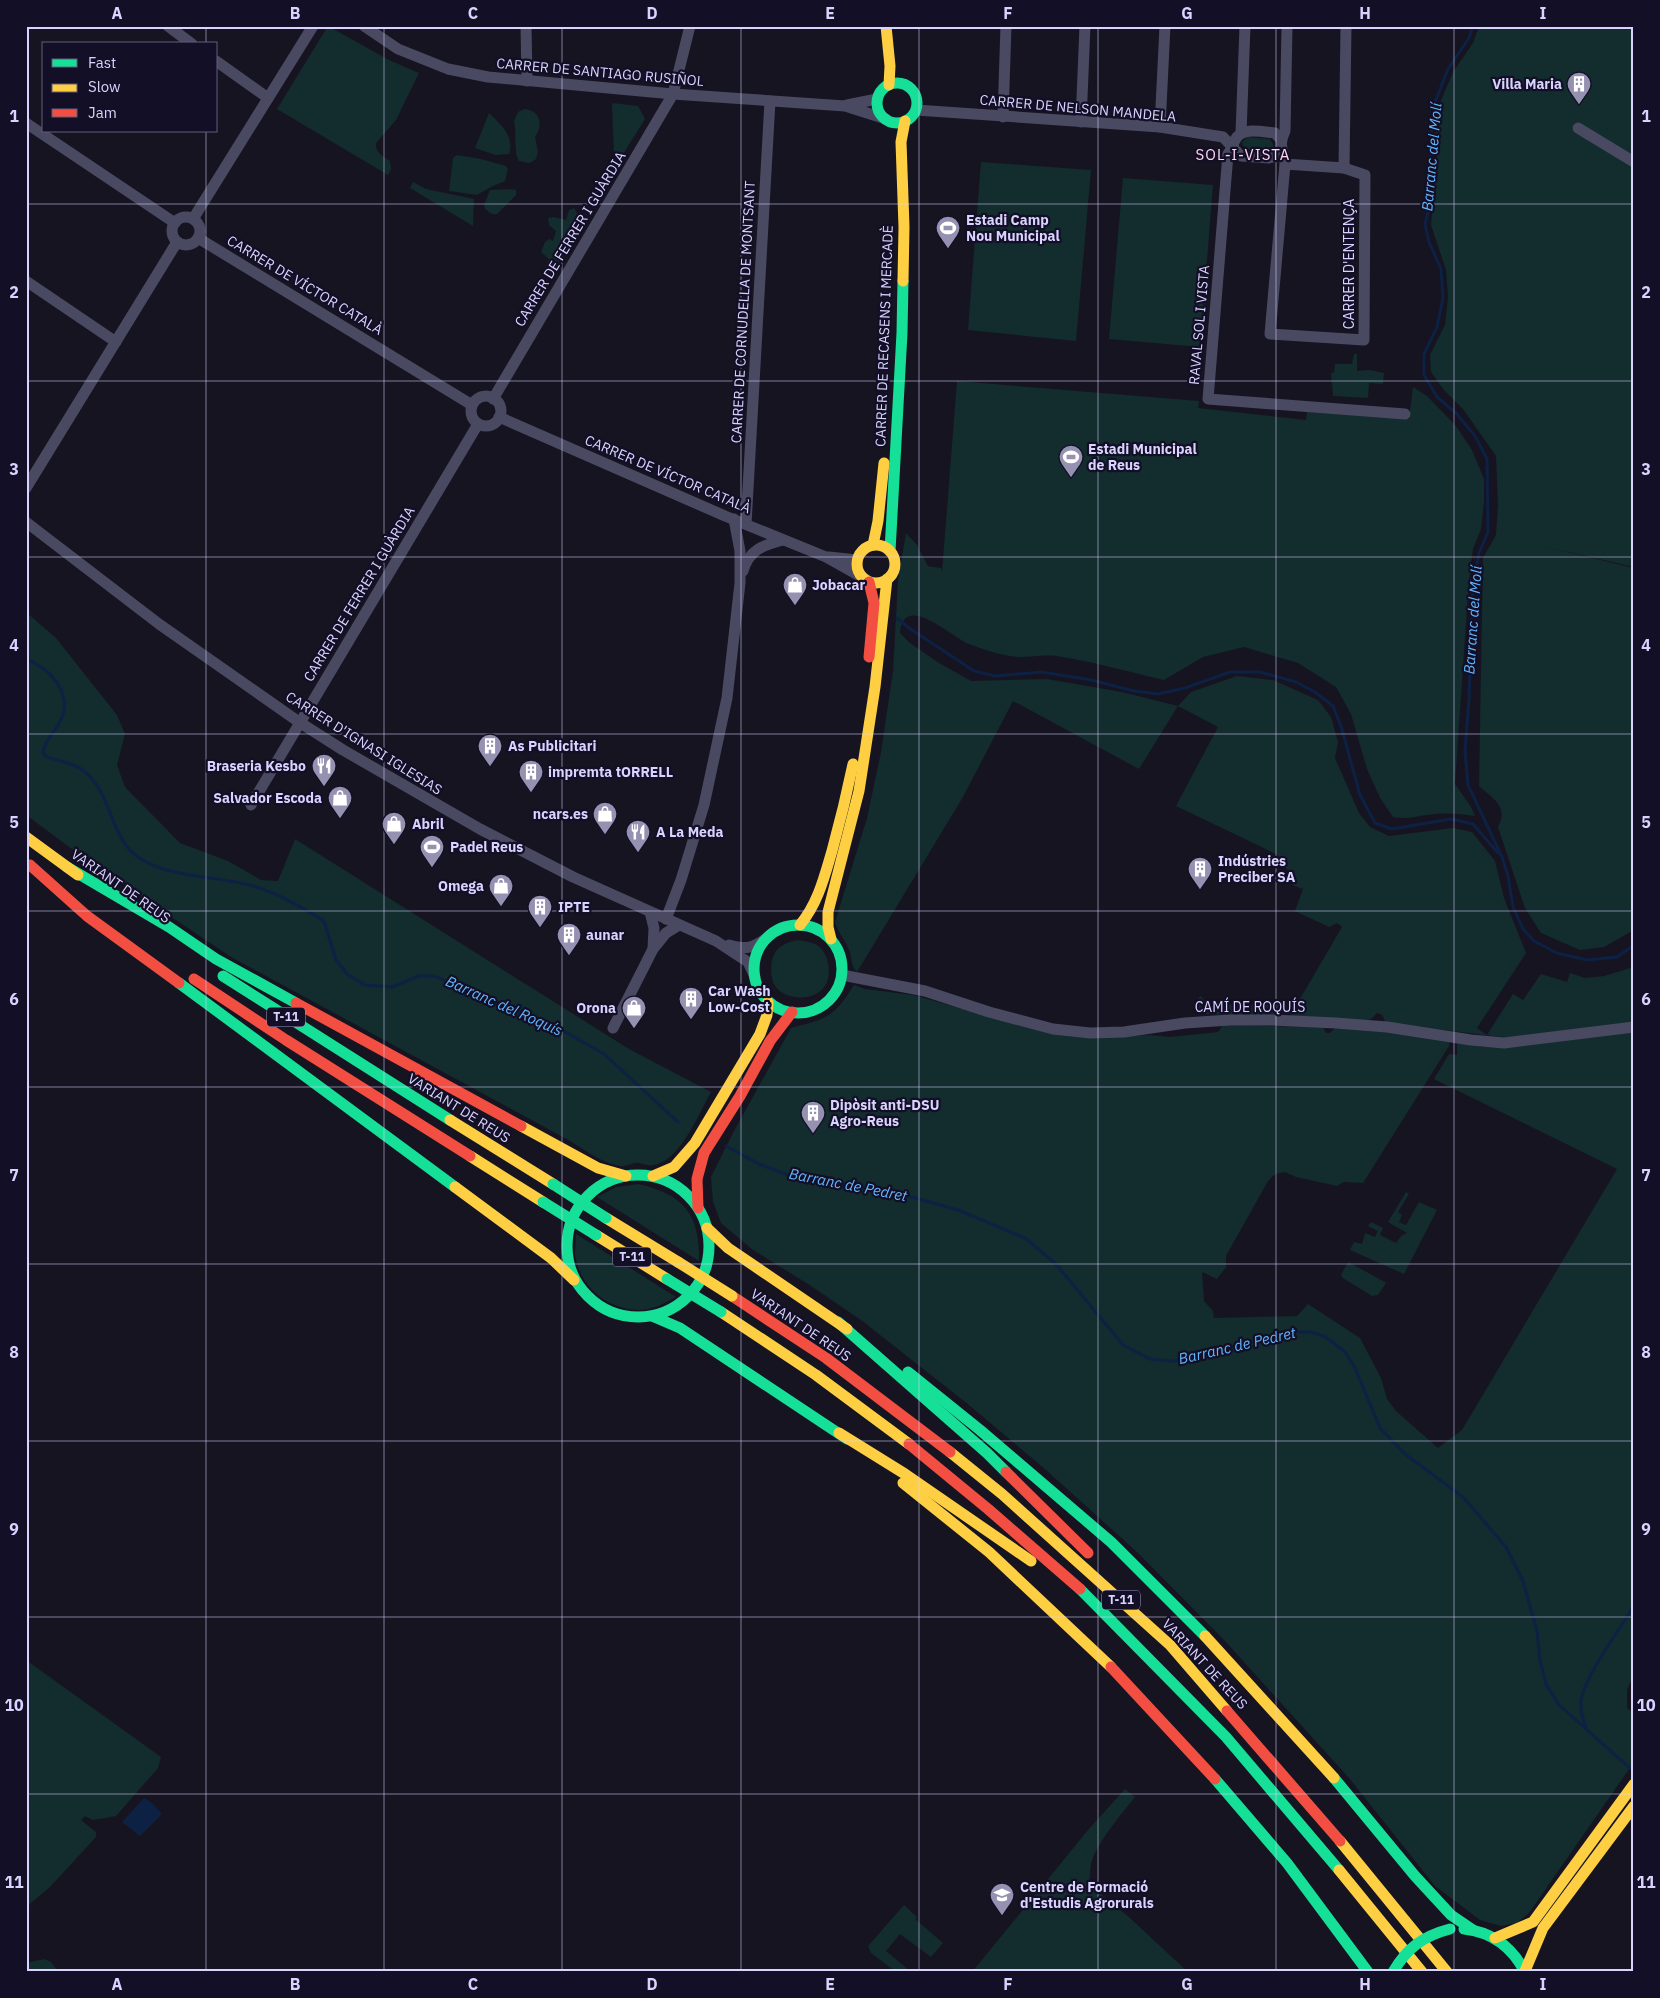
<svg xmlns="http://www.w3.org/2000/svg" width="1660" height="1998" font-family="'IBM Plex Sans',sans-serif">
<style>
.green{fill:#132c2d}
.water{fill:#0d2144}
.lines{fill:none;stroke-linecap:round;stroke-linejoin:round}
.stream{stroke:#0d2144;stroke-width:3}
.street{stroke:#4a4962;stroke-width:11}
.fast{stroke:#16e098;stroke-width:11}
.slow{stroke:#ffcf43;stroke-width:11}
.jam{stroke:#f24e42;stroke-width:11}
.fast-bridge{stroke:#16e098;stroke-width:11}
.slow-bridge{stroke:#ffcf43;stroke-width:11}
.grid{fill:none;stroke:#d9d4ff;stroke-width:1;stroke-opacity:0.55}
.labels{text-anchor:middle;stroke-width:4.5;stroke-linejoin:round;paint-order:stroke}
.shield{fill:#130f26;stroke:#9e99be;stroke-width:1}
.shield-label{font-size:12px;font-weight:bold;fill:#d9d4ff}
.street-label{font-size:14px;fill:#d9d4ff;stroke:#130f26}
.poi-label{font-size:14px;font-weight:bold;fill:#d9d4ff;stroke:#130f26;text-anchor:start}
.neighbourhood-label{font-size:15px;letter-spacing:1px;fill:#ffd6f0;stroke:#130f26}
.water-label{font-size:15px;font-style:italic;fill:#62b6ff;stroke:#130f26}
.neatline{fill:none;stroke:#d9d4ff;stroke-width:2}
.grid-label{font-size:16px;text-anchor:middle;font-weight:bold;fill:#d9d4ff}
</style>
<rect width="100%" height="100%" fill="#161421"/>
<g class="green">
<path d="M328,26L389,60L419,73L396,120L376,143C375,153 383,156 390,161L391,169L388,175L277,109Z"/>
<path d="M1479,26H1634V567L1542,546L1634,568V930L1604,947L1580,950L1541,933L1525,908L1498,827C1509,806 1493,799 1479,786L1483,558L1496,535L1498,505L1496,456L1463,409L1443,389L1431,372L1430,355L1445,325L1448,297L1446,270L1431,225L1437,158L1435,126L1440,103L1453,72L1473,43Z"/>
<polygon points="612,103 638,106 645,119 620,159 614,155"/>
<path d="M524,109C540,110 544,125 535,137L538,152L536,159L530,163L519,161C513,151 517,133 514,121L518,112Z"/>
<path d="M489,113C501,125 515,136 509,154L496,155L475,148Z"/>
<path d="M1248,137L1270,139L1274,146L1266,152C1257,151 1243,153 1242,142Z"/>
<polygon points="457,155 481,159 506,166 508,169 505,181 491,187 477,195 449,191 453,158"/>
<polygon points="981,162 1091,170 1076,341 968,330"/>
<polygon points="1123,178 1213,185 1200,347 1109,339"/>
<polygon points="413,182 426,189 474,199 473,226 410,188"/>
<polygon points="511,189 516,190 516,195 497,214 492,214 485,209 484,205 490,190"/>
<polygon points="574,208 578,215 574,225 578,229 552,274 545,268 549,259 541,252 545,242 549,239 553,241 556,231 549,225 548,218 554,217 566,220 569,210"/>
<polygon points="1354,354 1357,354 1357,371 1370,370 1384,373 1383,384 1369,383 1368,398 1333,396 1331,373 1334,373 1335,364 1352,364"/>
<path d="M957,381L1199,401L1198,408L1306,420L1307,412L1409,419L1413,387L1427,396L1456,426L1472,450L1484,479V502L1481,529L1473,549L1469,579L1455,784L1471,807L1475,816C1462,814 1449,813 1435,814C1419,815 1411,820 1393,817L1380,798L1367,769L1351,714L1336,687L1298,663L1244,647L1203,657L1164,680C1128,672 1092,661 1056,656C1041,654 1025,659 1010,656C997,654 982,649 969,644C954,639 903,590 900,633L910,643L939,663L971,681L1047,679L1122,692L1178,706L1191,692L1237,676L1273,680L1318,700L1331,717L1338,742L1335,758L1359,813L1370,827L1389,836L1453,828L1472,832L1495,861L1504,898L1526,953L1477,1028L1487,1035L1513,994L1523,1000L1541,974L1567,982L1570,973L1585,978L1604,976L1634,967V1023L1510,1038L1386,1023L1382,1015L1377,1013L1371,1019L1363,1021L1290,1016L1342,927L1337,923L1329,927L1295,911L1303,889L1292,885L1293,876L1282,864L1278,855L1176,806L1218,727L1178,706L1139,769L1013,701L963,797L857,972C851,966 852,960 850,953C847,941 838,934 835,922L867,818L881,752L893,671L898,580L906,533L917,545L928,566L941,568L942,572Z"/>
<path d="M26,612L56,638L117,715L125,734L117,765L125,787L180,843L228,861L261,880L278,881L295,839L629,1049L711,1092C699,1113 680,1162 653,1165C648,1166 644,1164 639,1163C633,1162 627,1167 620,1166C603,1163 587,1152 572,1142L231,957L88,861L26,815Z"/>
<path d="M798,940C804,941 812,942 817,945C831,954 834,983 819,992C804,1003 775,997 772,978C769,955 776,944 798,940Z"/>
<path d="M854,985L865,989L913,995L1027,1027L1059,1035L1085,1038L1150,1035L1170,1037L1218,1032L1223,1025L1323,1027L1326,1033H1330L1336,1027L1380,1030L1449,1042V1046L1363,1183L1344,1182L1337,1186L1296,1177L1285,1172L1275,1174L1268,1181L1226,1256V1267L1217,1279L1202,1272L1204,1301L1213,1311L1214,1318L1297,1316L1308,1304L1360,1338L1381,1378L1387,1399L1396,1411L1438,1448L1462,1430L1617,1169L1434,1079L1449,1054L1457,1055V1043L1484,1047L1634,1032V1674L1627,1690V1708L1634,1713V1762L1529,1913L1517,1923L1501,1926L1480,1920L1435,1886L1349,1778L1225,1641L1137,1552L1046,1470L969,1405L861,1320L808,1284L753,1250L721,1223L713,1202L711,1177L734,1131L791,1028C828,1018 833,1018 854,985Z"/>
<polygon points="1201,996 1208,1005 1283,1004 1275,1016 1201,1014 1197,1006 1198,998"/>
<path d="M638,1184C684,1194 700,1215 699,1261L597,1197L616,1187Z"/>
<polygon points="1406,1192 1409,1194 1398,1212 1402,1215 1399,1222 1406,1225 1419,1202 1437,1210 1404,1274 1350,1250 1354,1242 1362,1244 1365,1233 1375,1237 1378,1231 1368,1226 1371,1222 1383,1228 1380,1235 1396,1243 1401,1236 1407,1233 1388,1222"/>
<path d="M576,1234L676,1297C664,1303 653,1310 640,1310C607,1310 579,1286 575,1254C575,1247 576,1240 576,1234Z"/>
<polygon points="1348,1262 1385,1282 1386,1283 1378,1295 1372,1296 1343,1278 1341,1275"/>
<polygon points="26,1660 161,1757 158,1768 116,1816 93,1820 85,1816 81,1820 96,1832 96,1837 50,1887 26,1907"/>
<path d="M1125,1789L1135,1797C1122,1813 1096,1844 1091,1864C1090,1870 1090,1878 1089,1884L1130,1918L1188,1972H972L1088,1830Z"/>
<polygon points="904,1905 917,1917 915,1919 943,1943 931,1957 900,1934 886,1951 911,1972 896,1972 871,1953 868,1946"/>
<polygon points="44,1959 51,1962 56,1969 55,1972 32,1972 26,1966 26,1963"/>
</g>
<polygon class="water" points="144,1798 152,1803 162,1814 140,1836 122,1822"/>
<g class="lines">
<g class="stream">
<polyline points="1473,26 1469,38 1448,69 1435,102 1431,133 1431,157 1427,179 1430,204 1425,224 1429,242 1441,269 1443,298 1437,327 1424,354 1424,375 1437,397 1456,413 1475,436 1487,459 1488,532 1479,553 1473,589 1469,698 1465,751 1468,785 1502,857 1508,876 1513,907 1523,929 1534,941 1557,953 1587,960 1617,957 1634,945"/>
<polyline points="897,618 909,628 974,671 995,676 1042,672 1091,680 1134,691 1158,694 1185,688 1230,672 1260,672 1296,682 1315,692 1333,706 1341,726 1360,795 1375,823 1392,829 1451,819 1473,824 1498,853"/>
<path d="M26,659C51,669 74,694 60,722C54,733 45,740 43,752L45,756C56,761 72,762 81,769C113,790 108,839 141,859C170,877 212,876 245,884C273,890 299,906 324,921L336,960L348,975L365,985L392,987L419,976H435L486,999L546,1021L604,1054L678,1122"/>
<polyline points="726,1146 759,1164 791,1176 823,1183 890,1191 958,1210 1025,1238 1055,1263 1123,1345 1150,1359 1173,1361 1202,1355 1286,1332 1311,1332 1326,1337 1345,1352 1355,1368 1380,1428 1405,1454 1463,1497 1506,1547 1523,1581 1537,1631 1540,1660 1546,1684 1559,1705 1631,1769"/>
<path d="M1587,1731C1583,1721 1580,1711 1581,1701C1583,1680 1621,1626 1634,1606"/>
</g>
<g class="street">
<polyline points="168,26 192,44"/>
<polyline points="364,26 398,49 448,69 488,77 673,94 845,106 886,119"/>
<polyline points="526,26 527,81"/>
<polyline points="216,61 268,98"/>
<polyline points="847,105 877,99"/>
<polyline points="916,110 1160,127 1223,137 1241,156 1269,158 1277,156 1280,149"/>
<polyline points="1003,117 1006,26"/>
<polyline points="1081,122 1085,26"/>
<polyline points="26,123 175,223"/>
<polyline points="1160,127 1165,26"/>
<polyline points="1578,128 1634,162"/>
<polyline points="1241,133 1245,26"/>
<path d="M1281,140L1275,133C1264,132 1245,127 1237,137C1233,142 1232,149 1228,154L1208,399L1405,414"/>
<path d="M1285,164L1344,168L1365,175L1364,340L1270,334L1285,164C1285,149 1277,149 1285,131L1287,26"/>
<polyline points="1344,168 1346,26"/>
<circle cx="186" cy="231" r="14"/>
<polyline points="193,219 313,26"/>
<polyline points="198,238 472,405"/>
<polyline points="26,281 116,342"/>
<circle cx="486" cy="411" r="15"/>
<polyline points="493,399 673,94 690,26"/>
<polyline points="499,417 725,516 826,557 867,580"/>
<polyline points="26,488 177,242"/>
<polyline points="26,522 159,624 299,722 343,750 480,829 573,877 716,941 748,962 755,977"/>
<polyline points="746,524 770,101"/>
<polyline points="829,557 857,560"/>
<path d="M743,571C749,550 763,545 783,540"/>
<polyline points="251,805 478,424"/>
<polyline points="650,912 654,928 653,949"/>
<polyline points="666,919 681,880 704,805 727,698 740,583 740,551 734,519"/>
<path d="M729,945C747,950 752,948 767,938"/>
<polyline points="842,975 925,991 989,1012 1053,1029 1090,1033 1124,1032 1185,1023 1230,1020 1272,1020 1336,1023 1387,1027 1471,1040 1504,1043 1634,1027"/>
<polyline points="613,1028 653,949 666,933 679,925"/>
</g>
<g class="fast">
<circle cx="897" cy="103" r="20"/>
<polyline points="890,551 902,333 903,281"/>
<polyline points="67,867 169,927 216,959 296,1003"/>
<circle cx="798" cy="969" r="44"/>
<polyline points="223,976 450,1120"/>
<polyline points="179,983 455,1187"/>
<circle cx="638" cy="1246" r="71"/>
<polyline points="652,1316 680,1328 847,1439"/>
<polyline points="838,1322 987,1453 1006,1472"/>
<polyline points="908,1372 980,1430 1111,1542 1205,1636"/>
<polyline points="1080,1589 1226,1737 1339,1870"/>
<polyline points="1334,1778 1415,1876 1451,1915 1473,1930"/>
<polyline points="1215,1779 1287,1863 1368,1972"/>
<path d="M1464,1929C1492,1932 1512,1947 1525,1972"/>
</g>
<g class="slow">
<polyline points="886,26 890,66 889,85"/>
<polyline points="903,281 904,227 901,142 905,121"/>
<polyline points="873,545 878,521 884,463"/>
<circle cx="876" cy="564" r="19"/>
<polyline points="26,837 78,875"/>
<path d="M800,925C818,903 824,878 832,851C840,822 847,793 853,764"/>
<polyline points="831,939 828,927 828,912 859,791 875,687 887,579"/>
<polyline points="450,1120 553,1184"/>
<polyline points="521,1126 598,1168 626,1176"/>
<polyline points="470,1156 543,1202"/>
<polyline points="653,1176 674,1167 695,1143 760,1034 767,1015 768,1002"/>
<polyline points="455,1187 551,1258 574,1280"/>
<polyline points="606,1218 678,1262"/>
<polyline points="707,1228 728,1248 847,1329"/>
<polyline points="596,1235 667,1279"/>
<polyline points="721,1312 816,1375 909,1444"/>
<polyline points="839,1433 905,1474 1031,1561"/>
<polyline points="950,1452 1002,1494 1170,1645 1227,1711"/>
<polyline points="903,1483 989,1552 1111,1667"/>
<polyline points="1205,1636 1334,1778"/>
<polyline points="1340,1841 1447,1972"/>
<polyline points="1339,1870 1422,1972"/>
<polyline points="1495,1938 1533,1922 1634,1784"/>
<polyline points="1525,1971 1543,1928 1634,1806"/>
</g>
<g class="jam">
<polyline points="869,582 874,603 869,657"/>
<polyline points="30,865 87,916 179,983"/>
<polyline points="194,979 286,1040 470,1156"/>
<polyline points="296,1003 521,1126"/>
<polyline points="698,1208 697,1179 704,1153 740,1096 770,1041 792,1012"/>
<polyline points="732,1296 826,1358 950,1452"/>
<polyline points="909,1444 988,1509 1080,1589"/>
<polyline points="1006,1472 1088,1553"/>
<polyline points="1111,1667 1215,1779"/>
<polyline points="1227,1711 1340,1841"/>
</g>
<g class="fast-bridge">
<polyline points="553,1184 606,1218"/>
<polyline points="543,1202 596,1235"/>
<polyline points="667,1279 721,1312"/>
<path d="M1393,1972C1407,1948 1423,1936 1450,1929"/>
</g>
<polyline class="slow-bridge" points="678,1262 732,1296"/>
</g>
<path class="grid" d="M206,26V44M384,26V1972M562,26V1972M741,26V1972M919,26V1972M1098,26V1972M1276,26V1972M1454,26V1972M206,131V1972M26,204H1634M26,381H1634M26,557H1634M26,734H1634M26,911H1634M26,1087H1634M26,1264H1634M26,1441H1634M26,1617H1634M26,1794H1634"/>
<defs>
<symbol id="building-pin" viewBox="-11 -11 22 30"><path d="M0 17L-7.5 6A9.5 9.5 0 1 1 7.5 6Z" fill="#9591b1" stroke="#130f26"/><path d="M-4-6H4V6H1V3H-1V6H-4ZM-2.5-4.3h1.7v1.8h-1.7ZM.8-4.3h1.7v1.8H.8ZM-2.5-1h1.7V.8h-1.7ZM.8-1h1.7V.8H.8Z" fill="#fff"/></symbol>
<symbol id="stadium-pin" viewBox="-11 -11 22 30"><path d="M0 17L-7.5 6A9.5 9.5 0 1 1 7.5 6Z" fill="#9591b1" stroke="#130f26"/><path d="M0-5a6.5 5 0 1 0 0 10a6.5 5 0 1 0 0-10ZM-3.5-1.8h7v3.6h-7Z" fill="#fff"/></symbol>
<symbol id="shop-pin" viewBox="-11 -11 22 30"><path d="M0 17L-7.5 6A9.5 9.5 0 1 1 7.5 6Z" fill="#9591b1" stroke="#130f26"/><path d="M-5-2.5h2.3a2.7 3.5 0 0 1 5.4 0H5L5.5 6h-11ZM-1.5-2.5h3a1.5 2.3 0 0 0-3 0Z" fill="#fff"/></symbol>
<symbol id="restaurant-pin" viewBox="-11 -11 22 30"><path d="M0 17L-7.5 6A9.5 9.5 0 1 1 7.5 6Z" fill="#9591b1" stroke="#130f26"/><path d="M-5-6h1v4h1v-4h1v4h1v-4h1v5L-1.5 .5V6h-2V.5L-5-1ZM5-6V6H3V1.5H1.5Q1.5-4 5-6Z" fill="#fff"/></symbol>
<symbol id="university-pin" viewBox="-11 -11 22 30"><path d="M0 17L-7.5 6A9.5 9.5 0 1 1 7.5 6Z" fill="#9591b1" stroke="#130f26"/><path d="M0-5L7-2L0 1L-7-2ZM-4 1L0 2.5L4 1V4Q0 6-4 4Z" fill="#fff"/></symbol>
</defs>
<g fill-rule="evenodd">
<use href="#building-pin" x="1565" y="70" width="28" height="38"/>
<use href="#stadium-pin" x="934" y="214" width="28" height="38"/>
<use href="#stadium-pin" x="1057" y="443" width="28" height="38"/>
<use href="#shop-pin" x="781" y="571" width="28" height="38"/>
<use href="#building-pin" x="476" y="732" width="28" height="38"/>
<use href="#restaurant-pin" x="310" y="752" width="28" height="38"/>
<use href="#building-pin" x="517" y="758" width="28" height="38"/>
<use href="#shop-pin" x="326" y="784" width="28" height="38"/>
<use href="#shop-pin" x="591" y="800" width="28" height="38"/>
<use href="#shop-pin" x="380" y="810" width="28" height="38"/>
<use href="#restaurant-pin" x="624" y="818" width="28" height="38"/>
<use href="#stadium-pin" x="418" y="833" width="28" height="38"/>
<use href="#building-pin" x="1186" y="855" width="28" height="38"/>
<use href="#shop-pin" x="487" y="872" width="28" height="38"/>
<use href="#building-pin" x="526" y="893" width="28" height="38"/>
<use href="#building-pin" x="555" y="921" width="28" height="38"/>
<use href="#building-pin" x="677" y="985" width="28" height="38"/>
<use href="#shop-pin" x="620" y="994" width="28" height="38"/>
<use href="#building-pin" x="799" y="1099" width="28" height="38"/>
<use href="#university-pin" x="988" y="1881" width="28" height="38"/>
</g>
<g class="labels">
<g class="shield">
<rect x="267" y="1007.5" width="38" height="19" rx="4"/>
<rect x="613" y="1247.5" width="38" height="19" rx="4"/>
<rect x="1102" y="1590.5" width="38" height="19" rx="4"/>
</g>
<g class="shield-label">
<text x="286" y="1021">T-11</text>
<text x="632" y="1261">T-11</text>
<text x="1121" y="1604">T-11</text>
</g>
<g class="street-label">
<text transform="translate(600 72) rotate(5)" y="5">CARRER DE SANTIAGO RUSIÑOL</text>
<text transform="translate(1078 108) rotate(5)" y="5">CARRER DE NELSON MANDELA</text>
<text transform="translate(570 239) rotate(-59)" y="5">CARRER DE FERRER I GUÀRDIA</text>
<text transform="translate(1349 264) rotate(-90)" y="5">CARRER D'ENTENÇA</text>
<text transform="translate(305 285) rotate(31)" y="5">CARRER DE VÍCTOR CATALÀ</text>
<text transform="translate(743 312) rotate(-87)" y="5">CARRER DE CORNUDELLA DE MONTSANT</text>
<text transform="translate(1199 325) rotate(-85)" y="5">RAVAL SOL I VISTA</text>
<text transform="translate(884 336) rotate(-88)" y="5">CARRER DE RECASENS I MERCADÈ</text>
<text transform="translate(668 474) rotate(23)" y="5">CARRER DE VÍCTOR CATALÀ</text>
<text transform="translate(359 594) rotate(-59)" y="5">CARRER DE FERRER I GUÀRDIA</text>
<text transform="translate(364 743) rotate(32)" y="5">CARRER D'IGNASI IGLESIAS</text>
<text transform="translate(121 886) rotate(35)" y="5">VARIANT DE REUS</text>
<text x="1250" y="1012">CAMÍ DE ROQUÍS</text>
<text transform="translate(459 1108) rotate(32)" y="5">VARIANT DE REUS</text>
<text transform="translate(801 1325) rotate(34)" y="5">VARIANT DE REUS</text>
<text transform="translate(1205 1664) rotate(47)" y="5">VARIANT DE REUS</text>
</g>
<g class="poi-label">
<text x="1562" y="89" text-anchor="end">Villa Maria</text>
<text x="966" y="225">Estadi Camp<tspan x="966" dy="16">Nou Municipal</tspan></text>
<text x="1088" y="454">Estadi Municipal<tspan x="1088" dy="16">de Reus</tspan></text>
<text x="812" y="590">Jobacar</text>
<text x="508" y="751">As Publicitari</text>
<text x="306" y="771" text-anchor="end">Braseria Kesbo</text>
<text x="548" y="777">impremta tORRELL</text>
<text x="322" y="803" text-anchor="end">Salvador Escoda</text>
<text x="588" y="819" text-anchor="end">ncars.es</text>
<text x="412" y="829">Abril</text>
<text x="656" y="837">A La Meda</text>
<text x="450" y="852">Padel Reus</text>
<text x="1218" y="866">Indústries<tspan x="1218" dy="16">Preciber SA</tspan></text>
<text x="484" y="891" text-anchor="end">Omega</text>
<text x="558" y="912">IPTE</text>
<text x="586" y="940">aunar</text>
<text x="708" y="996">Car Wash<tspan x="708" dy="16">Low-Cost</tspan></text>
<text x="616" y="1013" text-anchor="end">Orona</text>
<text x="830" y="1110">Dipòsit anti-DSU<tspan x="830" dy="16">Agro-Reus</tspan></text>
<text x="1020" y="1892">Centre de Formació<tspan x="1020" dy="16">d'Estudis Agrorurals</tspan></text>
</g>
<g class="neighbourhood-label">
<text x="1243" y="160">SOL-I-VISTA</text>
</g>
<g class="water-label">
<text transform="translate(1432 157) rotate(-85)" y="5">Barranc del Molí</text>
<text transform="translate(1473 620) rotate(-86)" y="5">Barranc del Molí</text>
<text transform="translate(504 1006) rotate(24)" y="5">Barranc del Roquís</text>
<text transform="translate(848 1185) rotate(11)" y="5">Barranc de Pedret</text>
<text transform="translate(1237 1346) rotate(-13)" y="5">Barranc de Pedret</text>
</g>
</g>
<rect width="1660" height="1998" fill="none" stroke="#130f26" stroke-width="55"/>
<rect x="42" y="42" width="175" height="90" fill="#130f26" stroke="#625e7d"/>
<rect x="52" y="59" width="25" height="8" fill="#16e098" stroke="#625e7d"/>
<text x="88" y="68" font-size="15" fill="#d9d4ff">Fast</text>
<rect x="52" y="84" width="25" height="8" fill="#ffcf43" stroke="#625e7d"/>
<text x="88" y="92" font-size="15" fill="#d9d4ff">Slow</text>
<rect x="52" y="109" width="25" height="8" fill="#f24e42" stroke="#625e7d"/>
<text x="88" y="118" font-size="15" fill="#d9d4ff">Jam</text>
<rect x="28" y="28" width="1604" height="1942" class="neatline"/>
<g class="grid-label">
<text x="117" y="19">A</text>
<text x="295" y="19">B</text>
<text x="473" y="19">C</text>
<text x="652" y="19">D</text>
<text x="830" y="19">E</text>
<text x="1008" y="19">F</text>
<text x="1187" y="19">G</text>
<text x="1365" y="19">H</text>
<text x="1543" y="19">I</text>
<text x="14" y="122">1</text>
<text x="1646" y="122">1</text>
<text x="14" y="298">2</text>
<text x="1646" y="298">2</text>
<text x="14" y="475">3</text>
<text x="1646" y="475">3</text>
<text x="14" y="651">4</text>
<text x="1646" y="651">4</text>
<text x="14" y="828">5</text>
<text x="1646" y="828">5</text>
<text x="14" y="1005">6</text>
<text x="1646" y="1005">6</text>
<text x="14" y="1181">7</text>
<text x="1646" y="1181">7</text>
<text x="14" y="1358">8</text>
<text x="1646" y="1358">8</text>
<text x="14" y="1535">9</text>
<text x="1646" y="1535">9</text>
<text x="14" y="1711">10</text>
<text x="1646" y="1711">10</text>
<text x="14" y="1888">11</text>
<text x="1646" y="1888">11</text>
<text x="117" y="1990">A</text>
<text x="295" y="1990">B</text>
<text x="473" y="1990">C</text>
<text x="652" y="1990">D</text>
<text x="830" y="1990">E</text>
<text x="1008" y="1990">F</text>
<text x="1187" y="1990">G</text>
<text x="1365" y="1990">H</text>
<text x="1543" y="1990">I</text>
</g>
</svg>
